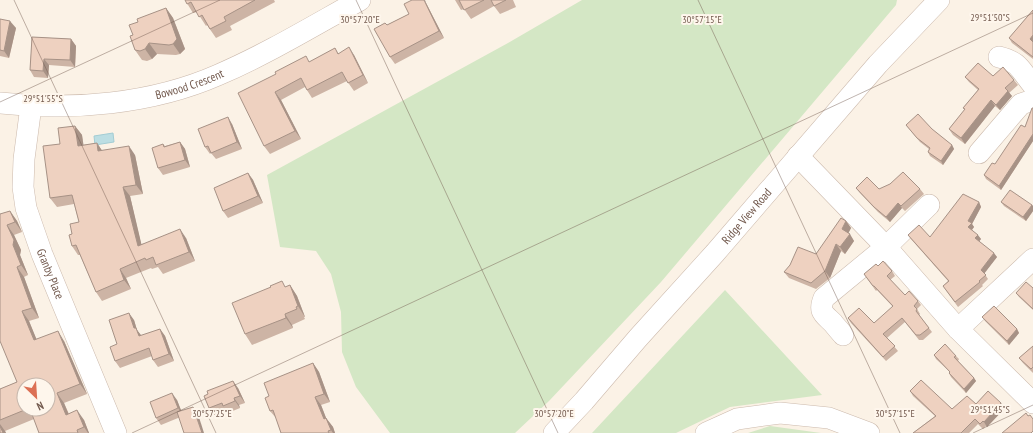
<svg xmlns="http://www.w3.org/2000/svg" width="1033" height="433" font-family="'PT Sans Narrow',sans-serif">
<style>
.green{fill:#d4e7c5}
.water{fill:#bcdee3;stroke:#a3cdd4}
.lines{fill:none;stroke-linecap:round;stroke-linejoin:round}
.minor-casing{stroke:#ccbaad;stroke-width:22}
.minor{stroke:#fff;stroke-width:21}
.wall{fill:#cdb4a5;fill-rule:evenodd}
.shaded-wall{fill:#a79286}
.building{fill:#eed1c0;stroke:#a79286}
.ticks{fill:none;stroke:#72594d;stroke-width:1;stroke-opacity:0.45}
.labels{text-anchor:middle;stroke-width:4;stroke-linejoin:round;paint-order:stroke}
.street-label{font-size:12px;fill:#72594d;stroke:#fef6ec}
.ticks-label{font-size:10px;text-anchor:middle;fill:#72594d;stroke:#fef6ec;stroke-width:4;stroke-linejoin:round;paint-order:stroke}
</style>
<rect width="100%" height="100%" fill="#fbf2e6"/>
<g class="green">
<polygon points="582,0 897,0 896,5 661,282 549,401 515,433 390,433 356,387 342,352 341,312 331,274 316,251 280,247 267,175 508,43"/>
<polygon points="725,290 822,395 730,407 676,433 592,433"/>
<polygon points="770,426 821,433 823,433 748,433"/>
</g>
<polygon class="water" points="113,133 114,142 95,145 94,136"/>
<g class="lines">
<defs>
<g id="minor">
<path d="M999,57C1020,62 1020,70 1033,85"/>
<path id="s1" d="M0,103C71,111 152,104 218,75C267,54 313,26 360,0"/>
<path id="s2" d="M31,106L24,159L23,187L26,208L42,254L116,433"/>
<polyline points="979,153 1014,112 1021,104 1033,100"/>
<polyline points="798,156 886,247 958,329 1033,403"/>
<polyline points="958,329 1033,259"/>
<path d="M843,335C840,331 836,327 833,323C824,314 818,312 824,298L886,247L929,205"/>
<path id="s3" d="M554,433L584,401L638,338L715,253L878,64L939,0"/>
<polyline points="706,433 737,419 780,413 829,418 869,433"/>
</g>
</defs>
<use href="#minor" class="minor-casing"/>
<use href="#minor" class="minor"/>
</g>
<g class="wall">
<polygon points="185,0 274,0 275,2 230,26 232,30 216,38 207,25 206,26 197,12 193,13"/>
<polygon points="455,0 513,0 516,7 500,14 494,6 471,19 464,9 461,10"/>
<polygon points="426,3 444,38 395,64 390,57 387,25 409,14"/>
<polygon points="166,8 173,18 185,49 180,54 176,55 157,54 152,59 147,61 142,60 135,50 133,35"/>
<polygon points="1033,10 1033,59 1012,43 1009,38"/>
<polygon points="0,19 16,28 9,58 0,56"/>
<polygon points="32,37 71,39 76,46 75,67 49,65 48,78 34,77 30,70"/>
<polygon points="335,48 338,53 354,55 368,83 354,91 347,81 312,98 305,87 281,100 301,139 270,154 264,146 276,74 310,62"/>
<polygon points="993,76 1014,80 1018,85 1009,93 1012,96 1000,110 995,106 965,144 953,135 949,129 965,110 963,108 978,90 969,82 965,77"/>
<polygon points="1033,108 1033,141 1001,190 986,179 984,175 995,164 1025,127"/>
<polygon points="232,124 242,149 216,159 211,153 210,154 205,147"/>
<polygon points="906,125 952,145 954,149 943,165 930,156 928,152 929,149 920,142"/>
<polygon points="75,126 82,135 83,145 97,143 102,151 135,155 143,194 130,196 141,244 186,238 195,261 163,274 158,267 152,269 151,268 126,278 131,289 102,301 96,292 80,255 78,255 72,246 72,234 79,222 74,204 57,207 50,198 60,144"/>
<polygon points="180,142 185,149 190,167 163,175 158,168 163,144 165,146"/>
<polygon points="248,173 253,180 263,203 228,218 223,211"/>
<polygon points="856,188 879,189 920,189 924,194 905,211 902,208 890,222 878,212 860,193"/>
<polygon points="979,202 981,207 972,224 974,227 972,230 981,239 979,241 997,257 984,273 988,279 982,285 983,286 958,307 943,286 948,281 911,239 908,235 930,237"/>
<polygon points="1001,202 1032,205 1033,206 1033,211 1026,221 1004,206"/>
<path d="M10,211L17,221L22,232L14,235L21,250L20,255L28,275L24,277L39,318L29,321L36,339L64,341L87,394L64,403L69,414L84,420L89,433H39L34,419L5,431L6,433H0V389L17,382L0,336V214ZM48,385V409H24Z"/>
<polygon points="846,221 851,228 848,233 854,241 845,254 841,251 830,278 816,289 789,278 784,272 816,254"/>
<polygon points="878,266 892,271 895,276 890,280 905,295 918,301 921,305 917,309 920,314 919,315 932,332 923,340 919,340 905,322 887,338 898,351 886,361 851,323 848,318 874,323 893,307 877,290 876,291 864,274"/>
<polygon points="290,285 297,296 305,317 304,317 305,319 292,325 293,328 252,345 245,334 286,287"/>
<polygon points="1033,288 1033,310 1019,297 1016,293"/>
<polygon points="982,317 1017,329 1019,333 1009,345 985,321"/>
<polygon points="134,320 137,330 141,336 160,329 165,336 174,361 158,367 153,360 152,356 120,368 115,361 117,344"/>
<polygon points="1033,346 1033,373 1023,363 1019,358"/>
<polygon points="934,355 956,356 959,359 958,361 974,378 976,381 966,393 951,377 949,373 950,372 936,359"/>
<polygon points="313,363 319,372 330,402 321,405 326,418 333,427 335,433 281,433 276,418 270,411 269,396"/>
<polygon points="238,388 245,403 239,405 240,408 228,413 226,410 214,415 209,408"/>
<polygon points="910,391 952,409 976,404 1005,408 987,427 986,426 983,429 978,424 969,433 913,433 935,416 913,396"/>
<polygon points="177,400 181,411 198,414 178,418 161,425 156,418"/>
</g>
<g class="shaded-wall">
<polygon points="424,0 425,0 426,3 444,38 439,31"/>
<polygon points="166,8 173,18 185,49 180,54 173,44"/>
<polygon points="10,21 16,28 9,58 4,51"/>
<polygon points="1033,35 1033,44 1030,39"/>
<polygon points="71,39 76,46 75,67 70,60"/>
<polygon points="149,43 157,54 152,59 145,49"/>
<polygon points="349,47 354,55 368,83 363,75"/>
<polygon points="44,59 49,65 48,78 43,71"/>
<polygon points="1008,91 1012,96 1000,110 996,105"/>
<polygon points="275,92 281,100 301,139 295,131"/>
<polygon points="991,100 995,106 965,144 961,138"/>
<polygon points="228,117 232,124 242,149 237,142"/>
<polygon points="75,126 82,135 85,155 78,146"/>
<polygon points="1033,134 1033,141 1001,190 999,186"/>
<polygon points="180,142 185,149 190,167 185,160"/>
<polygon points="97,143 103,152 98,151"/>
<polygon points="952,145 954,149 943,165 941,161"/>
<polygon points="129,146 135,155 143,194 136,185"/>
<polygon points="248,173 253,180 263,203 258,196"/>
<polygon points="123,187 130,196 144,255 138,246"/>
<polygon points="979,202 981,207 972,224 974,227 971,231 968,227 968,221"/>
<polygon points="898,203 902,208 890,222 886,217"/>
<polygon points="1032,205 1033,206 1033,211 1026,221 1023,217"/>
<polygon points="10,211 17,221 22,232 15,222"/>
<polygon points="846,221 851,228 847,236 842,229"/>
<polygon points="7,225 14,235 21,250 20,255 28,275 21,265 13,245"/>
<polygon points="180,229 186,238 195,261 189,252"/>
<polygon points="850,234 854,241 845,254 840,247"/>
<polygon points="978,235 981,239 978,243 975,238"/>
<polygon points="836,244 841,251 830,278 825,271"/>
<polygon points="994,253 997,257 984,274 981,270"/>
<polygon points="17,267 24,277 39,318 32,308"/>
<polygon points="120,269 126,278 131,289 124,280"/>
<polygon points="290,285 297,296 305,317 298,306"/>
<polygon points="22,311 29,321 41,350 34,340"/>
<polygon points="129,313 134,320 137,330 141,335 144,344 134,328"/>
<polygon points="285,314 292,325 293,328 286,318"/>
<polygon points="160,329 165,336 174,361 169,354"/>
<polygon points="1017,329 1019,333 1009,345 1007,341"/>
<polygon points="58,331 64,341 87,394 80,384"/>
<polygon points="313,363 319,372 330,402 324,394"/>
<polygon points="974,378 976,381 966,393 964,389"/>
<polygon points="233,381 238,388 245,403 240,396"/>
<polygon points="57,393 64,403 73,425 66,415"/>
<polygon points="172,393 177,400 183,415 178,408"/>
<polygon points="315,397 321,405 330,428 324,419"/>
<polygon points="234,398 239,405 240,408 235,401"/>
<polygon points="1001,403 1005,408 987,427 984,422"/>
<polygon points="193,407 198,414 204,433 202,433"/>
<polygon points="77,410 84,420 89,433 88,433 84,427"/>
<polygon points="326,418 333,427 335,433 333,433 331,430"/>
<polygon points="0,424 5,431 6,433 3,433 0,426"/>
</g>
<g class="building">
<polygon points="185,0 255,0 224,17 226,21 210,29 202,15 199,17 191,2 187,4"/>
<polygon points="412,0 424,0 439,31 390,57 374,29 385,23 387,25 409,14 404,4"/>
<polygon points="459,0 484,0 464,10"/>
<polygon points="491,0 506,0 494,6"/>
<polygon points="166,8 177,39 173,44 169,45 149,43 145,49 140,51 135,50 130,36 133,35 129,25 138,22 137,19"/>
<polygon points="1033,10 1033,35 1030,39 1033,42 1033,57 1009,38"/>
<polygon points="0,19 10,21 4,51 0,50"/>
<polygon points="32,37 71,39 70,60 44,59 43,71 30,70"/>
<polygon points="349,47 363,75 348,83 342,72 307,90 301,78 275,92 295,131 264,146 238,93 276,74 275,72 306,56 309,62 335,48 338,54"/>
<polygon points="978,63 993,76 1003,67 1014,80 1005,88 1008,91 996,105 991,100 961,138 949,129 965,109 963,108 979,89 965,77"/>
<polygon points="1032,108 1033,108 1033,134 999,186 984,175 992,163 995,164 1021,125 1025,127"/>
<polygon points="918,114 932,129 952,145 941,161 928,152 930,148 917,138 906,125"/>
<polygon points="228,117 237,142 211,153 208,146 205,147 198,129"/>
<polygon points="75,126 78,146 97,143 98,151 129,146 136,185 123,187 138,246 180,229 189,252 156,265 153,257 146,260 145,258 120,269 124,280 96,292 76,245 72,246 69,235 72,234 70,224 79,222 72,195 50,198 43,146 60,144 58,128"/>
<polygon points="180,142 185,160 158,168 152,148 163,144 164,147"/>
<polygon points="903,172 920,189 901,206 898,203 886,217 874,207 856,188 867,177 879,189 890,184"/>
<polygon points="248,173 258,196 223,211 214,188"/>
<polygon points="1010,190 1032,205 1023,217 1001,202"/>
<polygon points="963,194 979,202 968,221 972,223 968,227 978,235 975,238 994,253 981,270 986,275 979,281 980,282 955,302 943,286 949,281 908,235 919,225 930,237"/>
<polygon points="10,211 15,222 7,225 14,240 13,245 21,265 17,267 32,308 22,311 34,340 58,331 80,384 57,393 66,415 77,410 84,427 77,430 78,433 39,433 30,409 48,409 48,385 24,385 24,409 27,409 0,420 0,389 17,382 0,341 0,214"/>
<polygon points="841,218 846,221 842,229 850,234 840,247 836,244 825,271 811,283 784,272 790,265 798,247 816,254"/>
<polygon points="883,261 892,271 887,276 905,295 909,291 918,301 914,306 917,309 916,311 929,328 920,335 916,335 902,318 883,334 895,346 883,357 848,318 859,308 874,323 893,306 874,286 873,286 864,274 876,264 878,266"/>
<polygon points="282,281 285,287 290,285 298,306 296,307 297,309 285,314 286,318 245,334 232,303 271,287 270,286"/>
<polygon points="1026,282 1033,288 1033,309 1016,293"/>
<polygon points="994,306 1017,329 1007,341 982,317"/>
<polygon points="129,313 134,328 136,328 139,336 160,329 169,354 153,360 149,348 115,361 110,347 117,344 109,320"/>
<polygon points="945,344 956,356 954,357 974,378 964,389 949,373 950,372 934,355"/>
<polygon points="1033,346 1033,367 1031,369 1019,358"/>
<polygon points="313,363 324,394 315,397 324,419 326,418 331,430 328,431 329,433 281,433 273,410 270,411 265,398 269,396 264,383"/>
<polygon points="921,380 952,409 967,396 976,404 988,391 1001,403 984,422 983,421 980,424 975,419 961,433 913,433 936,416 910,391"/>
<polygon points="233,381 240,396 234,398 235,401 223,406 222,403 209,408 204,396 208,394 207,391"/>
<polygon points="172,393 178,408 156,418 150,402"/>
<polygon points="193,407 202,433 184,433 177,412"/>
<polygon points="1026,413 1028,416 1030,415 1033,419 1033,431 1031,433 1002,433"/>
<polygon points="0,426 3,433 0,433"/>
</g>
<path class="ticks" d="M14,0L216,433M356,0L558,433M698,0L900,433M0,102L220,0M132,433L1033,13M973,433L1033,405"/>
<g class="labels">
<g class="street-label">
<text dy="4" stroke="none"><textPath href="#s1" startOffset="192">Bowood Crescent</textPath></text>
<text dy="4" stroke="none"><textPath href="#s3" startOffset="290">Ridge View Road</textPath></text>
<text dy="4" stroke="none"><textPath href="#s2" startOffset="173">Granby Place</textPath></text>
</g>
</g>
<g class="ticks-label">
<text x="990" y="21">29°51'50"S</text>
<text x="360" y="23">30°57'20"E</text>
<text x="702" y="23">30°57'15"E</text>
<text x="43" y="102">29°51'55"S</text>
<text x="990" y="413">29°51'45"S</text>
<text x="212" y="417">30°57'25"E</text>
<text x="554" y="417">30°57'20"E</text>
<text x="895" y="417">30°57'15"E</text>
</g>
<g transform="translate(36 397) rotate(155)"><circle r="19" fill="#fef6ec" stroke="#c6b7ac"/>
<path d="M0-3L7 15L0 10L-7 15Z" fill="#dc7054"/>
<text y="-6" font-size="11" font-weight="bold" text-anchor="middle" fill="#72594d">N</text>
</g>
</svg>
